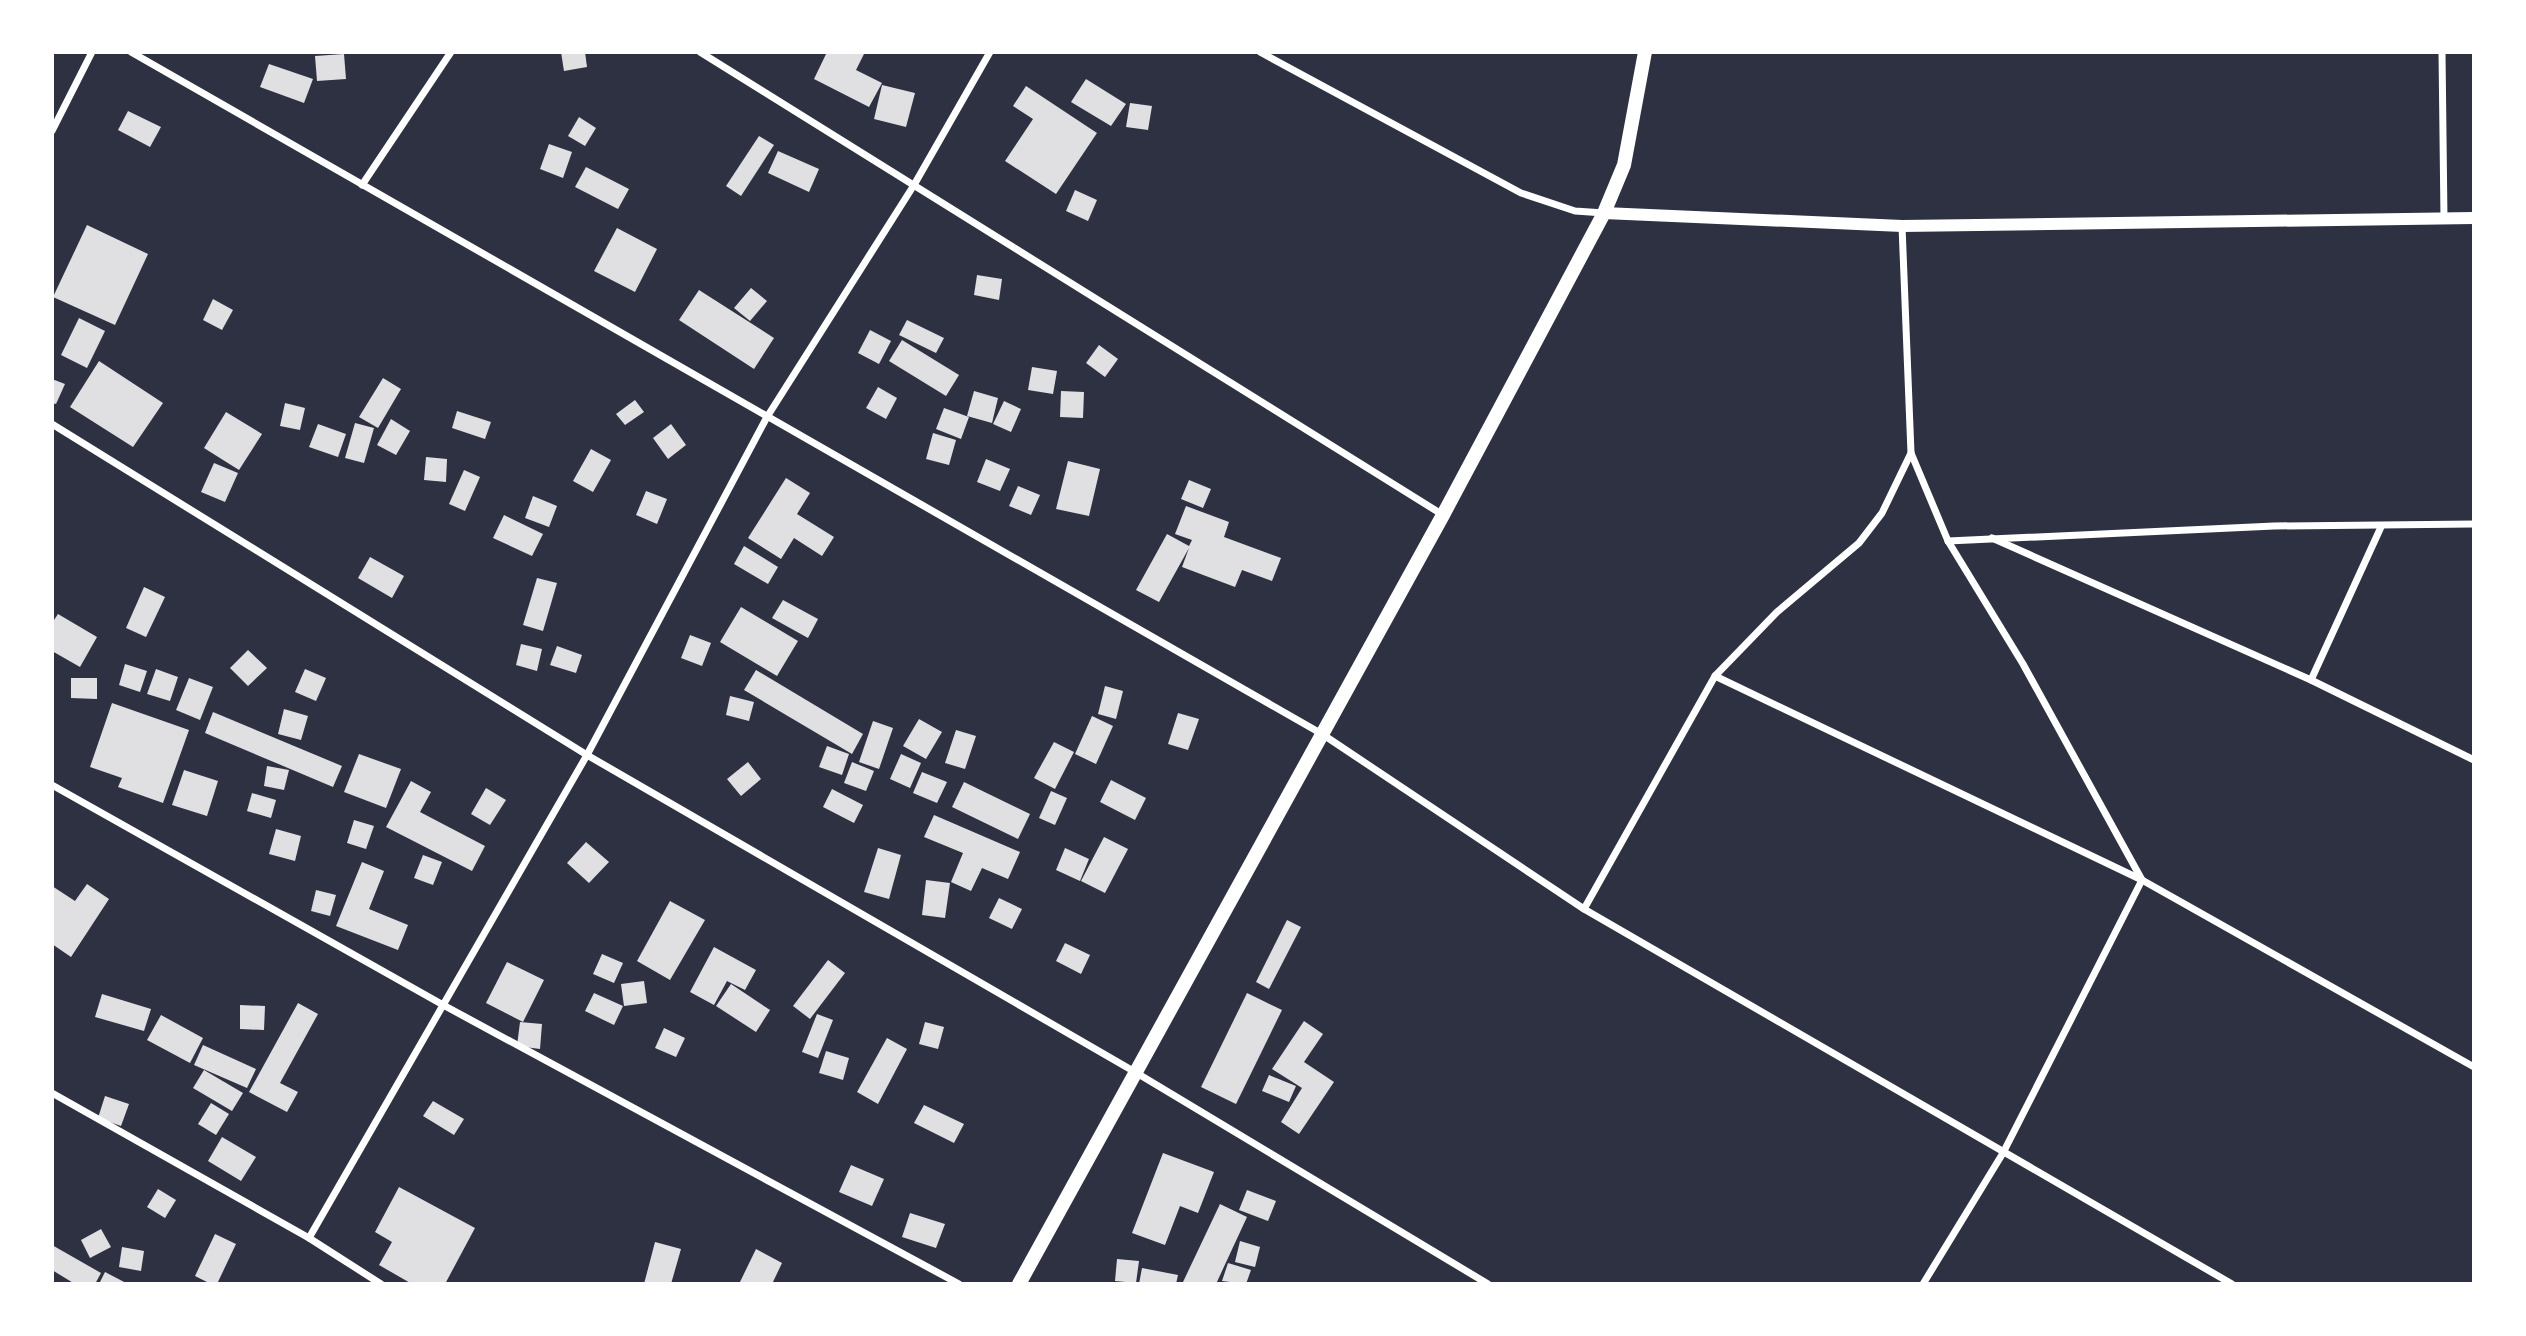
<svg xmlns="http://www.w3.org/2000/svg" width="2526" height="1336" font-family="'Space Grotesk',sans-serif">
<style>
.building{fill:#e0e0e3}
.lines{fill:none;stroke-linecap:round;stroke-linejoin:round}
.minor{stroke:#fff;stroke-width:7}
.tertiary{stroke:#fff;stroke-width:12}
.secondary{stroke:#fff;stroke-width:14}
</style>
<rect width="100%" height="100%" fill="#2d3142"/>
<g class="building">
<polygon points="561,52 585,52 587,67 564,71"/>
<polygon points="827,52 865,52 856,70 882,83 869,107 814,79"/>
<polygon points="344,54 346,79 317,81 315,56"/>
<polygon points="269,64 313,79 304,103 260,87"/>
<polygon points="1086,79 1126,104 1111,126 1071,102"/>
<polygon points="882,85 915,93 906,127 874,119"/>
<polygon points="1026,86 1097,133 1056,194 1005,161 1033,119 1013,106"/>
<polygon points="1130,103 1152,106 1148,130 1126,127"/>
<polygon points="128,111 161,127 150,147 118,130"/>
<polygon points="579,117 596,128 585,146 568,136"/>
<polygon points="759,136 774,145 741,196 726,186"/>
<polygon points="549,144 572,152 563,178 540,169"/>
<polygon points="778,151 819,169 809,192 768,173"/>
<polygon points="586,167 629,189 618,209 575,187"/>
<polygon points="1075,190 1097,200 1088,221 1066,211"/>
<polygon points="87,225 148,254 115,325 53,297"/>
<polygon points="617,228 657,249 635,292 594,271"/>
<polygon points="977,275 1002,279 999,300 974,295"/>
<polygon points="751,288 767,301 750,321 734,308"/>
<polygon points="699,290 774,338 754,369 679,320"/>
<polygon points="213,299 233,310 222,330 203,320"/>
<polygon points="79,318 105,331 87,368 61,355"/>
<polygon points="907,320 944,338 936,353 899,335"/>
<polygon points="870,330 891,341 879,364 858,353"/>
<polygon points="902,340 959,375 946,396 889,361"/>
<polygon points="1099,345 1118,359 1105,377 1086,363"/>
<polygon points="99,361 163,403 133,447 70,407"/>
<polygon points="1032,367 1057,371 1053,394 1028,390"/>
<polygon points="383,378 401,389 378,428 359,417"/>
<polygon points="52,379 65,384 56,404 52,403"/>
<polygon points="878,387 897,398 886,419 866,408"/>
<polygon points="974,391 998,398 992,423 967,416"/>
<polygon points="1061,391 1084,392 1083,418 1060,417"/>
<polygon points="635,400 644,412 625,425 616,414"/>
<polygon points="1004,401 1021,409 1011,432 993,424"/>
<polygon points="285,403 305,408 300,430 280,426"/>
<polygon points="944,408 969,417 961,439 936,429"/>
<polygon points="457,411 491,422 485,439 452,428"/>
<polygon points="226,412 262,434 239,470 204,448"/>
<polygon points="391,419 410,431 396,455 377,445"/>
<polygon points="355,423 374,428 364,463 345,458"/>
<polygon points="318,424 346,434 338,457 309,447"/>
<polygon points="671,424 686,445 668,459 653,438"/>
<polygon points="933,433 956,440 949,465 926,459"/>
<polygon points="591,449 611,460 593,492 573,481"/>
<polygon points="426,457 447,459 446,482 424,480"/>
<polygon points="986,459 1010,469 1000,491 977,482"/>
<polygon points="1068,461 1100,469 1089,516 1056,509"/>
<polygon points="214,463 238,473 225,502 201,492"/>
<polygon points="464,470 480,477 465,511 449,504"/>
<polygon points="786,478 810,493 797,514 834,537 822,556 794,538 781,559 748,538"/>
<polygon points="1189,480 1211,489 1203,508 1181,499"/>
<polygon points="1018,486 1040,495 1031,515 1009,506"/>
<polygon points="646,491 667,499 657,524 636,515"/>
<polygon points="533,496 557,506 549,527 525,518"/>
<polygon points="1186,506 1229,522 1224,537 1281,558 1272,581 1242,570 1235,587 1182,567 1189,548 1159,602 1136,590 1167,534 1189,546 1192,540 1175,534"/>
<polygon points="504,515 543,534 532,556 493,538"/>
<polygon points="744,546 778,567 768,584 734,564"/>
<polygon points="370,557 404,576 392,598 358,578"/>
<polygon points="537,578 557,583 543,631 523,625"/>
<polygon points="144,587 165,597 146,637 126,628"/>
<polygon points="783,600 818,619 808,638 772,618"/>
<polygon points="741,607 798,641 777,676 720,642"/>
<polygon points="58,614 97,637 80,667 52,651 52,623"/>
<polygon points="690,635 711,643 702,666 681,658"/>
<polygon points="521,644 542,649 537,671 516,665"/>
<polygon points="557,646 582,655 576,673 550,665"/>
<polygon points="248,650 267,668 248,686 230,668"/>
<polygon points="125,664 147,671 140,692 119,685"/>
<polygon points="156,669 178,677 170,701 147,694"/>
<polygon points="305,669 326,678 316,701 295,692"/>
<polygon points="756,670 863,734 852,754 744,690"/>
<polygon points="71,678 97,678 97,699 71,698"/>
<polygon points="189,678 213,687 200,720 176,710"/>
<polygon points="1105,686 1123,691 1116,719 1098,714"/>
<polygon points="730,696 754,702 749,721 726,715"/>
<polygon points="112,703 189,730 163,803 118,787 122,778 90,767"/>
<polygon points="284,709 308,716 301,740 278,734"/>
<polygon points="213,712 342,766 333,787 205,733"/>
<polygon points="1178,713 1199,719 1188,750 1168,744"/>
<polygon points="1092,716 1113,726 1096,764 1075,754"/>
<polygon points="919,719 942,732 926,759 903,746"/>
<polygon points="873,721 893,728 879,769 859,762"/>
<polygon points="956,730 976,736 965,769 945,763"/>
<polygon points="1054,742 1074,752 1055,789 1034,778"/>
<polygon points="827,746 849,754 842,775 819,767"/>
<polygon points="359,754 401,769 386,808 344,792"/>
<polygon points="901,754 921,763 910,788 890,779"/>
<polygon points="748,762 761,779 741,796 727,779"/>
<polygon points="852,762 874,771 866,791 844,783"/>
<polygon points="267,766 289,770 284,790 264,786"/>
<polygon points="184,770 218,781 207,816 172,805"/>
<polygon points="922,772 947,782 937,803 913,793"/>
<polygon points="1111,780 1146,798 1135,820 1100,802"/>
<polygon points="411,781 431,792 420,812 485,846 472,871 386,827"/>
<polygon points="964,782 1030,814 1018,839 952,807"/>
<polygon points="486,788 506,800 490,825 471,814"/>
<polygon points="832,789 863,805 854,823 823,807"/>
<polygon points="1051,791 1067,798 1055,825 1039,818"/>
<polygon points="252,793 276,800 271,818 247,811"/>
<polygon points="934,815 1020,852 1008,879 982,868 971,891 951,882 963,853 924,837"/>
<polygon points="354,820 374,826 366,849 347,843"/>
<polygon points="276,829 301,836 295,861 269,854"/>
<polygon points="1104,837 1128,849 1105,893 1081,881"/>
<polygon points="586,842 609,862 589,883 567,863"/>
<polygon points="878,848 901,855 889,899 864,892"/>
<polygon points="1065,848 1089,859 1080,881 1056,870"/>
<polygon points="423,855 442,862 433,885 414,878"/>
<polygon points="362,862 384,871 369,909 408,925 398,950 336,926"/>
<polygon points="926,880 950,883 945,918 922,915"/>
<polygon points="87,884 109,899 71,957 52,944 52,886 75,901"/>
<polygon points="316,890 336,895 330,916 311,911"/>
<polygon points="999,898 1022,909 1012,929 989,918"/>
<polygon points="670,901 705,920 670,980 637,961"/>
<polygon points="1287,920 1301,927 1269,989 1256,982"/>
<polygon points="1065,943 1090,955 1081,974 1056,961"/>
<polygon points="714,947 756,970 745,990 727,981 714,1005 690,992"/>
<polygon points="602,954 623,963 614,983 593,974"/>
<polygon points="828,960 845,973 810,1019 793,1006"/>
<polygon points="507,962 544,980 523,1022 486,1003"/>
<polygon points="644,981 647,1003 624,1006 621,984"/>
<polygon points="731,984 770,1010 756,1032 716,1006"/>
<polygon points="594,993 623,1006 614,1025 585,1011"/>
<polygon points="1247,993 1282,1010 1236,1104 1201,1087"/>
<polygon points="102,994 151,1009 144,1031 95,1017"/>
<polygon points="298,1003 318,1014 280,1083 298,1092 287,1112 249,1092"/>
<polygon points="240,1005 265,1006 264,1030 240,1029"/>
<polygon points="817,1014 833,1020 818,1058 802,1052"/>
<polygon points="161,1015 203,1038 190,1063 147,1040"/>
<polygon points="1304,1021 1323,1034 1304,1062 1334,1082 1299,1134 1281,1122 1302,1088 1272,1069"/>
<polygon points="520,1022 542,1024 540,1049 517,1046"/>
<polygon points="925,1022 944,1027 938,1049 919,1044"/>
<polygon points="664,1028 685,1038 676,1057 655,1048"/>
<polygon points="887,1038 907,1049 878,1104 857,1092"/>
<polygon points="203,1045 256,1069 247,1088 194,1065"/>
<polygon points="826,1051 849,1058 843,1080 819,1073"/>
<polygon points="204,1070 243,1093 232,1111 193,1088"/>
<polygon points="1269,1075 1296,1086 1289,1102 1262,1091"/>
<polygon points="105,1096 129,1104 121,1126 98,1118"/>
<polygon points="433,1101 464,1119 454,1135 423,1116"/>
<polygon points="211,1103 229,1114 216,1135 198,1124"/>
<polygon points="924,1105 964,1124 954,1143 914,1123"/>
<polygon points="222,1137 256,1157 241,1181 208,1161"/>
<polygon points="1163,1153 1214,1172 1198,1213 1180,1206 1165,1245 1132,1233"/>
<polygon points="851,1165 884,1179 872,1206 839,1192"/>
<polygon points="399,1187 475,1228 445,1284 412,1284 379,1265 392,1242 375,1232"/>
<polygon points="158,1189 176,1200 165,1218 147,1207"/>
<polygon points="1247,1190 1276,1201 1268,1221 1239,1210"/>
<polygon points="1220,1204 1247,1217 1216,1284 1187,1284 1183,1282"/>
<polygon points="910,1213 945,1224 936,1248 902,1237"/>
<polygon points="101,1229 111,1247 90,1258 81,1240"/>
<polygon points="215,1234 236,1244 217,1284 211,1284 195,1276"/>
<polygon points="1240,1241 1260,1247 1255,1267 1235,1262"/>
<polygon points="655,1242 681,1249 671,1284 644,1284"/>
<polygon points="52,1245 101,1273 95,1284 75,1284 52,1270"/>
<polygon points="122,1247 144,1251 141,1271 119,1267"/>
<polygon points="756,1249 782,1263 772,1284 739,1284"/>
<polygon points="1117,1259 1139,1261 1136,1283 1115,1281"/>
<polygon points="1228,1263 1251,1270 1246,1284 1222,1281"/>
<polygon points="1142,1268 1178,1275 1176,1284 1139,1284"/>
<polygon points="105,1272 128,1284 99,1284"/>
</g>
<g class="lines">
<g class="minor">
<polyline points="131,52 1322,734 1584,909 2232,1284"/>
<polyline points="700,52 1443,515"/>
<polyline points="1260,52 1521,193 1575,211 1604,213"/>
<polyline points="2442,52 2444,219"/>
<polyline points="52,131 92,52"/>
<polyline points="362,185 451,52"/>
<polyline points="1902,226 1911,453 1948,541 2023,664 2142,880 2003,1153 1923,1284"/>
<polyline points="52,424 587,755 1135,1072 1488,1284"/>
<polyline points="1992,538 2311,680 2474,760"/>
<polyline points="1948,541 2274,526 2474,524"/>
<polyline points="1715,676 2142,880 2474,1067"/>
<polyline points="2311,680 2381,527"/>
<polyline points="52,785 445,1006 959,1284"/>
<polyline points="1584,909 1715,676 1777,612 1859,543 1882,513 1911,453"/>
<polyline points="52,1093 309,1238 381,1284"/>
<polyline points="309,1238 587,755 767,417 914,185 990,52"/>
</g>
<polyline class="tertiary" points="1604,213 1902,226 2474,218"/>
<polyline class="secondary" points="1019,1284 1443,515 1604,213 1624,165 1645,52"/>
</g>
<rect width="2526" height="1336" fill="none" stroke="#ffffff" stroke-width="108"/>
</svg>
